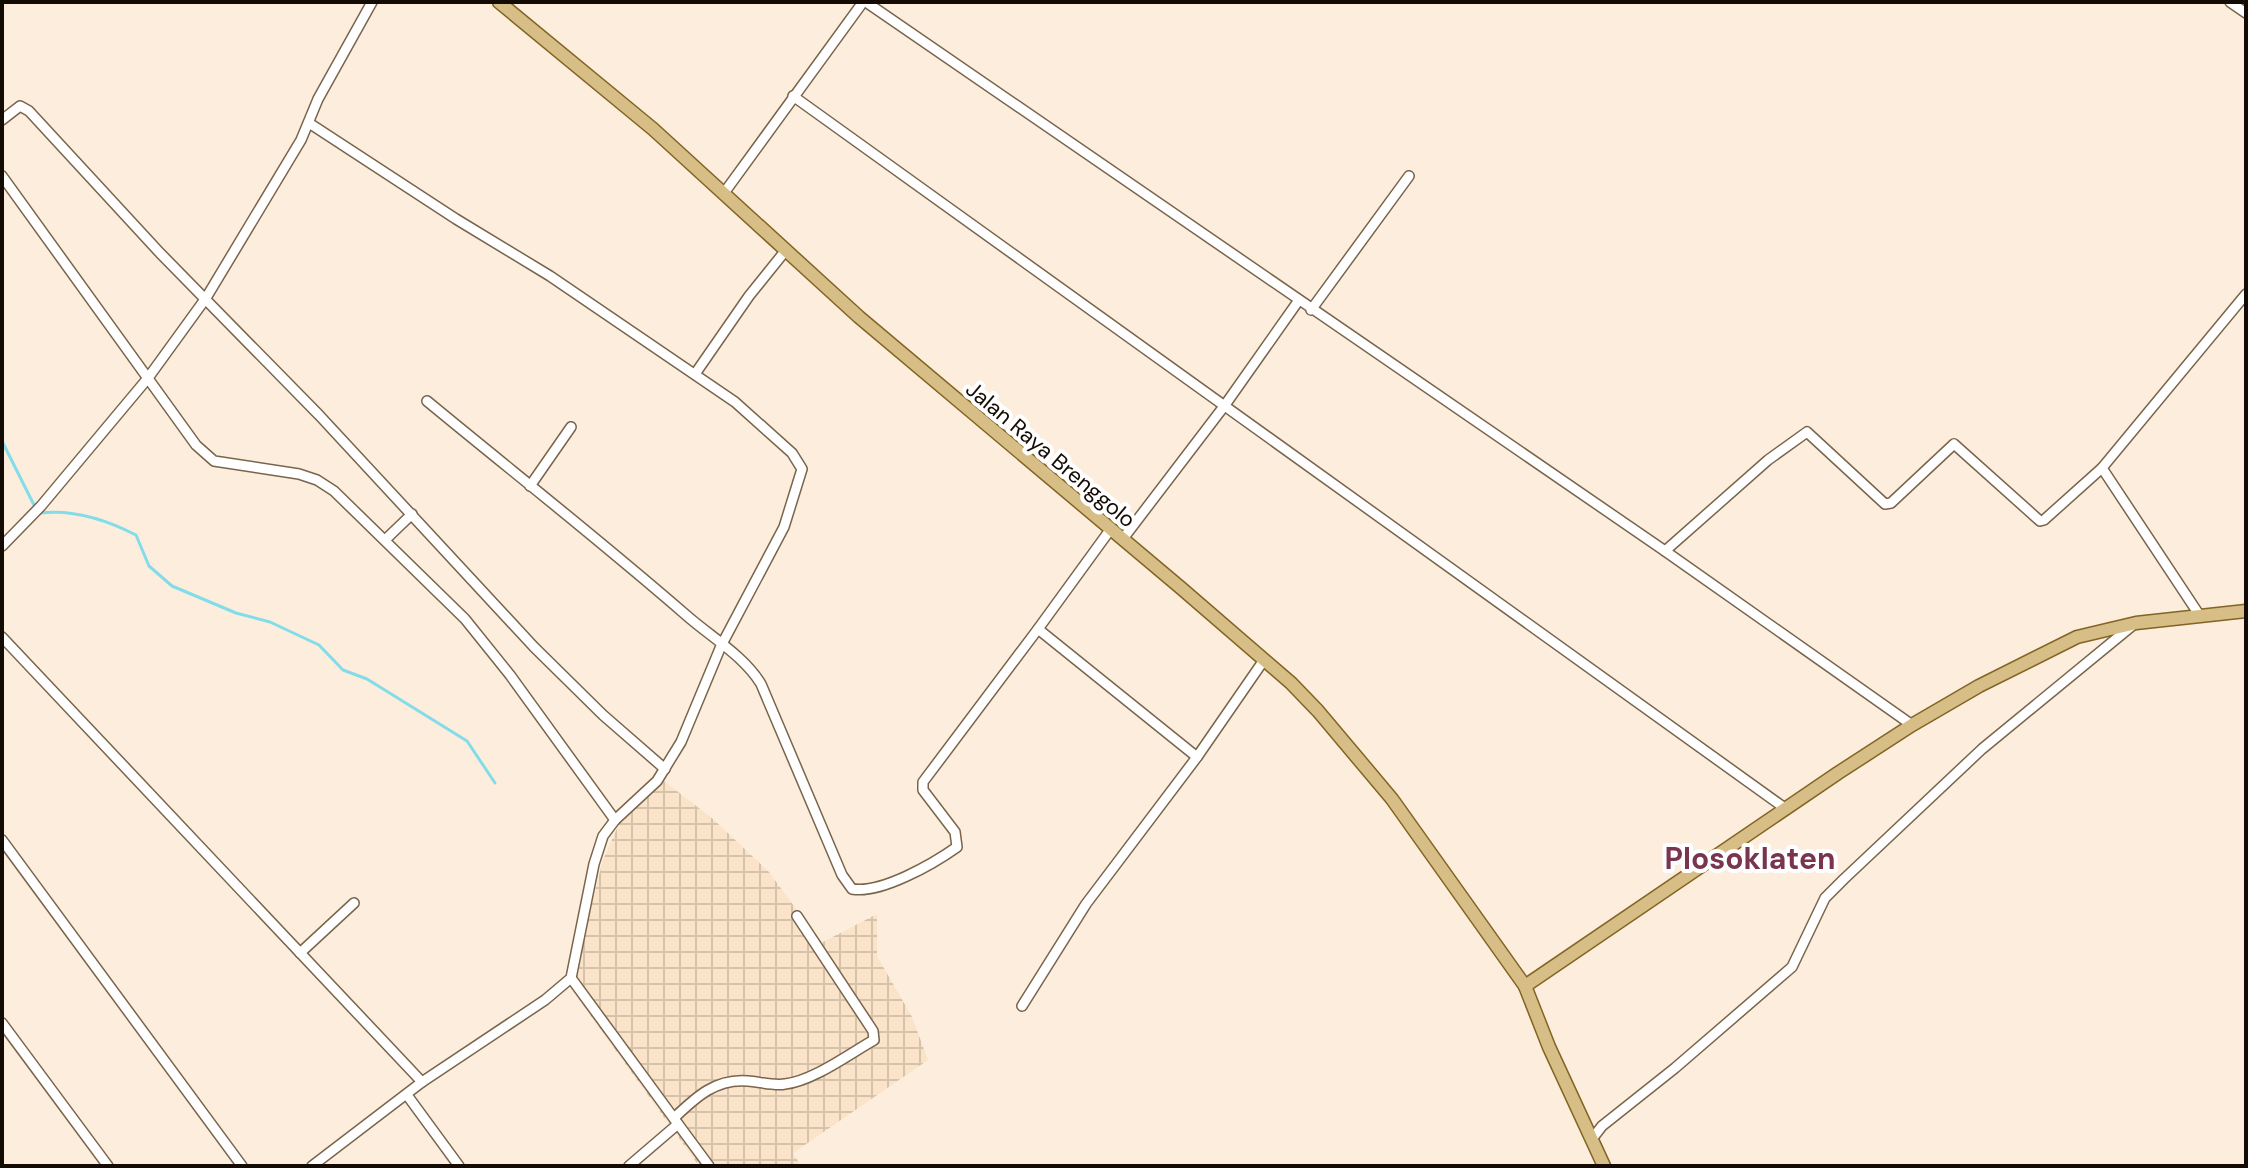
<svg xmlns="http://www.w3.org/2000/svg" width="2248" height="1168" font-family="'DM Sans',sans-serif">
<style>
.industrial{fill:url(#industrial-grid)}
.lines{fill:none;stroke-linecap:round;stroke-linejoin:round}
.stream{stroke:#83dde9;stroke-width:3}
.minor-casing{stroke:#79644c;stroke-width:12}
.major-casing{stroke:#826424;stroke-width:15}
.minor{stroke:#fff;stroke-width:9}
.major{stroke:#d7be86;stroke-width:12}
.labels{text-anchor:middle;stroke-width:8;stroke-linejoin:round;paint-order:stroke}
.street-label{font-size:22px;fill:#140c04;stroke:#fff}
.district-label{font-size:30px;font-weight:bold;fill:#79344e;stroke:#fff}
</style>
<defs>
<pattern id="industrial-grid" width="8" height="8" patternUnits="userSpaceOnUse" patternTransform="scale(2)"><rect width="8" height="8" fill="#fae3c9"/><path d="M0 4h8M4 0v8" fill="none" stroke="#d5c2ab"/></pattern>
</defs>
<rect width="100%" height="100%" fill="#fceddd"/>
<polygon class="industrial" points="664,781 713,819 769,872 821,943 877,914 877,956 912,1017 928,1060 793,1153 801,1166 699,1166 570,987 603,860 619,824"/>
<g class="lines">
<g class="stream">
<polyline points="2,441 35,507"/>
<path d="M40,513C73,509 107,520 136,535L149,566L172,586L236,613L270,622L319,645L343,670L367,679L467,741L495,783"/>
</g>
<defs>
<g id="minor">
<polyline points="866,2 1665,551 1912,725"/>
<polyline points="2230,2 2246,13"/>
<polyline points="793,96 1786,809"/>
<polyline points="2,120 20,106 29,111 160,253 319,415 534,647 603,715 665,769"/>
<polyline points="309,123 456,219 550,276 735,402 792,453 802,469 784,527 721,646 681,742 657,781 615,820 603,836 594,864 571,978 545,1000 422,1082 312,1166"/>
<polyline points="2,176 196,445 214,461 299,474 317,480 334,491 465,619 510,675 615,820"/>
<polyline points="724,193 863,2"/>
<polyline points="1311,310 1409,176"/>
<polyline points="695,374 749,296 786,250"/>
<path d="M427,401C513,472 601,541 686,615C711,637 744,656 761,684L842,875L852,889C881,894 933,864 957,847L955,832L923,790V782L1038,629"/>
<polyline points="2102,468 2200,616"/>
<polyline points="530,486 571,427"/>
<polyline points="1110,530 1038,629 1197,757"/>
<polyline points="385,540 412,514"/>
<polyline points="1122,540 1225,405 1299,300"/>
<polyline points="2,546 41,506 148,378 206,298 301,140 318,99 372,2"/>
<polyline points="1665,551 1768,460 1807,432 1885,504 1891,503 1954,444 2040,521 2044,520 2102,468 2246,294"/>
<polyline points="2,637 422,1082"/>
<polyline points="2,840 242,1166"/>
<polyline points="300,953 354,903"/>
<polyline points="571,978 678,1124 629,1166"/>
<polyline points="1022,1006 1086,904 1197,757 1264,660"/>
<polyline points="2,1023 108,1166"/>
<polyline points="407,1095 459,1166"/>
<path d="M674,1118C696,1097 716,1078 748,1081C760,1082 774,1086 785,1084C813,1081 849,1054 874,1040L873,1031L797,916"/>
<polyline points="678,1124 709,1166"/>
<polyline points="1592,1139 1602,1126 1675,1068 1792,967 1825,898 1844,879 1982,749 2133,625"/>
</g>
<g id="major">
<polyline points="499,2 653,129 859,317 1181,588 1291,683 1318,711 1392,799 1525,986 1549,1047 1604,1166"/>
<polyline points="1525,986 1838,773 1912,725 1979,686 2077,637 2136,623 2246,611"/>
</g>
</defs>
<use href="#minor" class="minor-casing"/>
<use href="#major" class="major-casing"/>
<use href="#minor" class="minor"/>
<use href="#major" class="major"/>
</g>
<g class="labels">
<g class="street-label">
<text transform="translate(1051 454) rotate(40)" y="8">Jalan Raya Brenggolo</text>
</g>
<g class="district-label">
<text x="1750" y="869">Plosoklaten</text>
</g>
</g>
<rect width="2248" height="1168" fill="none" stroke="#140c04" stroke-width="8"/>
</svg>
